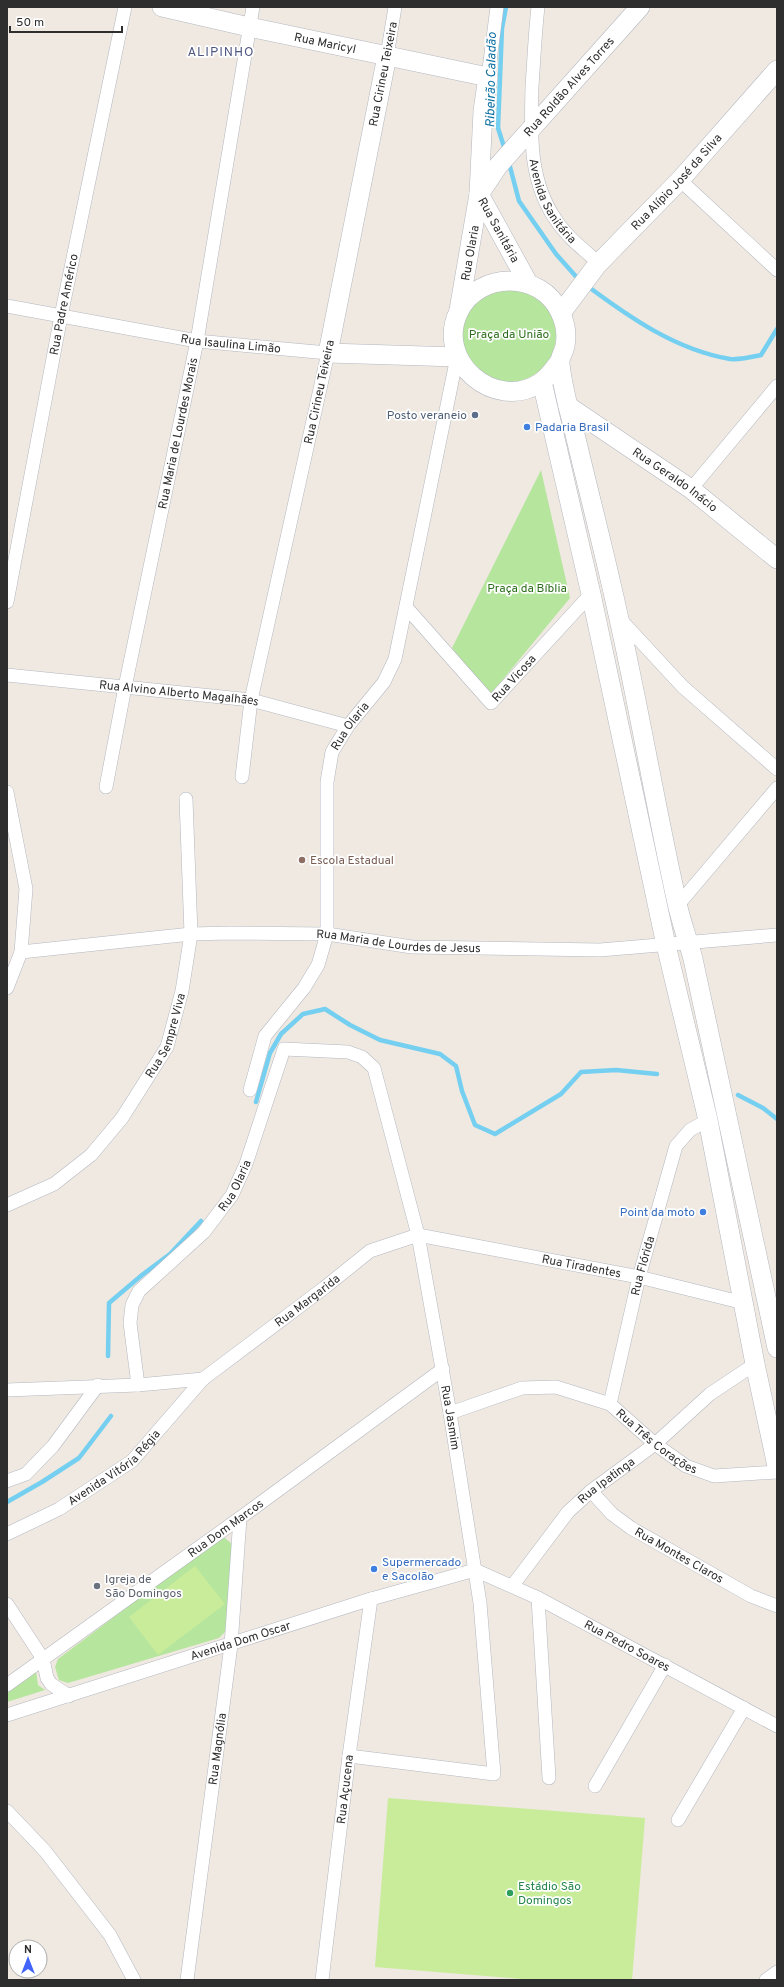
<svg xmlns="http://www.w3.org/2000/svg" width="784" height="1987" font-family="Overpass,sans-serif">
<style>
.green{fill:#b6e59e}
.pitch{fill:#c9ec9a}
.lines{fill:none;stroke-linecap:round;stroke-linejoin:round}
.stream{stroke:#75cff0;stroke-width:4.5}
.street-casing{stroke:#b4b7c1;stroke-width:14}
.secondary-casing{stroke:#b4b7c1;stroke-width:20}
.street{stroke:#fff;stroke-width:13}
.secondary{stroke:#fff;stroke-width:19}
.service-dot{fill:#5c6f8a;stroke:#fff;stroke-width:1.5}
.shop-dot{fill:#3f7fe0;stroke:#fff;stroke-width:1.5}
.education-dot{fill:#8d6e63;stroke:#fff;stroke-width:1.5}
.worship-dot{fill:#6b7280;stroke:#fff;stroke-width:1.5}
.leisure-dot{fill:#2e9e5b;stroke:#fff;stroke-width:1.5}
.labels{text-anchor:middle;stroke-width:3.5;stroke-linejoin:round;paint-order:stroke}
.street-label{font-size:12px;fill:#2e2e2e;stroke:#fff}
.park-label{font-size:12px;fill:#2c6e1b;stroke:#fff}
.service-label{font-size:12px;fill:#4e5e75;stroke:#fff;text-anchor:end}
.shop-label{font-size:12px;fill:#366cbe;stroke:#fff;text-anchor:start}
.education-label{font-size:12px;fill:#785e54;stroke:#fff;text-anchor:start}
.worship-label{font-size:12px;fill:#5b616d;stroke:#fff;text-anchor:start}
.leisure-label{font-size:12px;fill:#27864d;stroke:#fff;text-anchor:start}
.neighbourhood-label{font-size:13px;letter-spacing:1px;fill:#4d5680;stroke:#fff}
.water-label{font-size:13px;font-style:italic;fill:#0d6fa3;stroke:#fff}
</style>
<rect width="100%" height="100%" fill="#efe9e1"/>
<g class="green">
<circle cx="509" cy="335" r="47"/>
<polygon points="541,470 570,598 490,695 452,648"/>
<polygon points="225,1538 233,1545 226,1631 219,1638 68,1683 59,1680 55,1667 58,1659 218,1539"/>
<polygon points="36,1671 38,1685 45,1690 7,1702 7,1693"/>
</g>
<g class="pitch">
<polygon points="195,1566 225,1604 158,1655 129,1617"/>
<polygon points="388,1798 645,1818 632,1980 534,1980 375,1967"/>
</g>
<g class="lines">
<g class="stream">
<polyline points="505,150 498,128 502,28 506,7"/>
<polyline points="509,163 519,201 556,254 580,281"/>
<path d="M586,285C629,317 676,350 730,359C740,360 752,357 761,355L777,329"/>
<polyline points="738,1095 763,1108 777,1119"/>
<polyline points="256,1102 270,1053 281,1034 303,1014 325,1009 350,1025 380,1040 440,1054 456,1066 462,1091 475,1125 495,1134 561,1094 581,1072 616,1070 657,1074"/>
<polyline points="108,1356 109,1303 142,1275 170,1254 201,1221"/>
<polyline points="7,1502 42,1482 79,1458 111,1416"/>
</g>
<defs>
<g id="street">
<path id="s1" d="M538,7C535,33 534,59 532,86C531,132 528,180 556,220C567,237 584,250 599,263"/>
<polyline points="387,56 395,7"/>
<polyline points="488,77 497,7"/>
<polyline points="680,180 777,270"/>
<path id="s2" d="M7,306L197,341L328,353L251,700L242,777"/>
<polyline points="691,489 777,386"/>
<path id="s3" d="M7,602L61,316L125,7"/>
<path id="s4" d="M406,607L491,703L591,594"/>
<polyline points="620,619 683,687 777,769"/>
<path id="s5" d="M7,675L251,700L348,726"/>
<path id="s6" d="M106,787L125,687L197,341L253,7"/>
<polyline points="7,792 26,889 21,952 7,988"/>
<polyline points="677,906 777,788"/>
<path id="s7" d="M21,952L191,934L230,933L327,934L412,947L600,950L777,935"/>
<path id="s8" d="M250,1090L265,1036L304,988L318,965L327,934V782L332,752L348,726L384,682L395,659L457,357"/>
<path id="s9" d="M7,1205L54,1184L91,1155L122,1118L167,1047L182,991L191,934L186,799"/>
<path id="s10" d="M138,1385L130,1323L132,1305L139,1291L204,1232L232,1195L246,1164L284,1049L348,1052L362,1057L374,1068L418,1235L450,1413L480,1603L494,1774L349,1756"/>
<polyline points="7,1390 138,1385 203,1379"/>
<path id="s11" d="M610,1404L639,1277L676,1146L690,1130L708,1120"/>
<path id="s12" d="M450,1413L522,1388L556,1387L610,1404L655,1444L686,1466L714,1476L777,1472"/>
<polyline points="7,1481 26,1474 53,1446 98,1385"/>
<path id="s13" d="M591,1491L612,1514L631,1528L751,1596L777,1606"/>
<path id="s14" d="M7,1534L59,1509L132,1461L203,1379L324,1288L370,1251L418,1235L639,1277L744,1303"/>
<path id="s15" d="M513,1585L568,1512L591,1491L655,1444L710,1394L755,1364"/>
<polyline points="538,1598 549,1778"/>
<polyline points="7,1604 43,1659 47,1678 51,1684 69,1696"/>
<path id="s16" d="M7,1685L240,1518L443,1369"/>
<path id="s17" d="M7,1715L371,1599L475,1570L538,1598L777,1726"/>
<polyline points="595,1786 665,1665"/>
<polyline points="7,1811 45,1851 110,1935 134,1980"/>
<polyline points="678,1820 744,1708"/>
<path id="s18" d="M187,1980L231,1645L240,1518"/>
<path id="s19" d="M322,1980L349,1756L371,1599"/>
<polyline points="766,1980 777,1972"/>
</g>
<g id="secondary">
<path id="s20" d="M162,7L249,27L488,77L483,111L479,194L459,310"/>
<polyline points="387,56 328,353 457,357"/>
<path id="s21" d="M480,193L498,166L640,7"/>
<path id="s22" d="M479,194L528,283"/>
<path id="s23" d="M561,313L597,265L680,180L777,70"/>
<path d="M560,361C554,369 549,377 540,383C495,412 434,361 459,311C479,271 541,271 560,312C565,322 567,335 565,346C564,352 559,358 560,364C562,385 568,406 573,426C588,490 605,554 619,619C640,713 656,809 677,903C681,922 688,940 693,959L777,1348"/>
<polyline points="542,382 591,594 666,945 708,1120 755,1364 777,1466"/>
<path id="s24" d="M568,406L691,489L777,559"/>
</g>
</defs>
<use href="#street" class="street-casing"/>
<use href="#secondary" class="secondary-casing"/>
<use href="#street" class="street"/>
<use href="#secondary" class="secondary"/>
</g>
<circle class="service-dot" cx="475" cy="415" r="4"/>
<g class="shop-dot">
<circle cx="527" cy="427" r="4"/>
<circle cx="703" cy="1212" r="4"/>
<circle cx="374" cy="1569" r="4"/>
</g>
<circle class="education-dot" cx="302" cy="860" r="4"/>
<circle class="worship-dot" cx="97" cy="1586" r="4"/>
<circle class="leisure-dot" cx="510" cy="1893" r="4"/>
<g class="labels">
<g class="street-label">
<text dy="4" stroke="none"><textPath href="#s20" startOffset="167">Rua Maricyl</textPath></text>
<text transform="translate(383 74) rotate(-79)" y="4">Rua Cirineu Teixeira</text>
<text dy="4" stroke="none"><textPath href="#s21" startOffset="139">Rua Roldão Alves Torres</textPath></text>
<text dy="4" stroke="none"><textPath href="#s23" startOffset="175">Rua Alípio José da Silva</textPath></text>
<text dy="4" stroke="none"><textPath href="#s1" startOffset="199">Avenida Sanitária</textPath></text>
<text dy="4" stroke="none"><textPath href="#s22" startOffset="41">Rua Sanitária</textPath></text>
<text transform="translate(470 253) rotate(-80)" y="4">Rua Olaria</text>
<text dy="4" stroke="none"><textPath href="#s3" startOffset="303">Rua Padre Américo</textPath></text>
<text dy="4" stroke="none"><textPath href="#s2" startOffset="227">Rua Isaulina Limão</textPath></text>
<text transform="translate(319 392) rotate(-78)" y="4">Rua Cirineu Teixeira</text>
<text dy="4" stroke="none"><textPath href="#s6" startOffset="361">Rua Maria de Lourdes Morais</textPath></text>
<text dy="4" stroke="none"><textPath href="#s24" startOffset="130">Rua Geraldo Inácio</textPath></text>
<text dy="4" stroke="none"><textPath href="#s4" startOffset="162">Rua Vicosa</textPath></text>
<text dy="4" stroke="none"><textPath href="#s5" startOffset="173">Rua Alvino Alberto Magalhães</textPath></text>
<text dy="4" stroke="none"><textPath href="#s8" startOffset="391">Rua Olaria</textPath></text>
<text dy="4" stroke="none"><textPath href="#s7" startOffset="379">Rua Maria de Lourdes de Jesus</textPath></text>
<text dy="4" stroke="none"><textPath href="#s9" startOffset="241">Rua Sempre Viva</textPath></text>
<text dy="4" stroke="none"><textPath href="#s10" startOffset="240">Rua Olaria</textPath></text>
<text dy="4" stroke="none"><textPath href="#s14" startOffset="681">Rua Tiradentes</textPath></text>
<text dy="4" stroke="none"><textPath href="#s11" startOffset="142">Rua Flórida</textPath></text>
<text dy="4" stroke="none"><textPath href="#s14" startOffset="384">Rua Margarida</textPath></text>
<text dy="4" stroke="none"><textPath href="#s10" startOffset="839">Rua Jasmim</textPath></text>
<text dy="4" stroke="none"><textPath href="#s12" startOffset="227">Rua Três Corações</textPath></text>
<text dy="4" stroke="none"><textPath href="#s14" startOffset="127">Avenida Vitória Régia</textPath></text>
<text dy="4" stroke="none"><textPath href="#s15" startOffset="141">Rua Ipatinga</textPath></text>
<text dy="4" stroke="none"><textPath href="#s16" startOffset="269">Rua Dom Marcos</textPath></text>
<text dy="4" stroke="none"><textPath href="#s13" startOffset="110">Rua Montes Claros</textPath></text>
<text dy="4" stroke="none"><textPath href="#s17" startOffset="245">Avenida Dom Oscar</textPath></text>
<text dy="4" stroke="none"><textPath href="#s17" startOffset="660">Rua Pedro Soares</textPath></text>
<text dy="4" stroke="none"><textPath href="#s18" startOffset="233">Rua Magnólia</textPath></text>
<text dy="4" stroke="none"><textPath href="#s19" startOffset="192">Rua Açucena</textPath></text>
</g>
<g class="park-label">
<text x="509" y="338">Praça da União</text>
<text x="527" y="592">Praça da Bíblia</text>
</g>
<g class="service-label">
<text x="467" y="419">Posto veraneio</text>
</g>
<g class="shop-label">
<text x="535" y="431">Padaria Brasil</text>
<text x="695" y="1216" text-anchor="end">Point da moto</text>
<text x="382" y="1566">Supermercado<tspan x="382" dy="14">e Sacolão</tspan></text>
</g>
<g class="education-label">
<text x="310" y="864">Escola Estadual</text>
</g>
<g class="worship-label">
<text x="105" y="1583">Igreja de<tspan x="105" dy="14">São Domingos</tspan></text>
</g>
<g class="leisure-label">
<text x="518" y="1890">Estádio São<tspan x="518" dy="14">Domingos</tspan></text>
</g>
<g class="neighbourhood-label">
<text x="221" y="56">ALIPINHO</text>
</g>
<g class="water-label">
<text transform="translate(490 80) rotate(-89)" y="5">Ribeirão Caladão</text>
</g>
</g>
<rect width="784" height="1987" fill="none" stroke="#2e2e2e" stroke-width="16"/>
<g transform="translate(28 1959)"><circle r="19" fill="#ffffff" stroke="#ababab"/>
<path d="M0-3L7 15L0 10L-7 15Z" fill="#4264fb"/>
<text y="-6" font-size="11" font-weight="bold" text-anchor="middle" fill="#2e2e2e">N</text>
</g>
<path d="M10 26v6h112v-6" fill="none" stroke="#2e2e2e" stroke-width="2"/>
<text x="16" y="26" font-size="12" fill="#2e2e2e" stroke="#ffffff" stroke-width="3" paint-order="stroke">50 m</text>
</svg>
